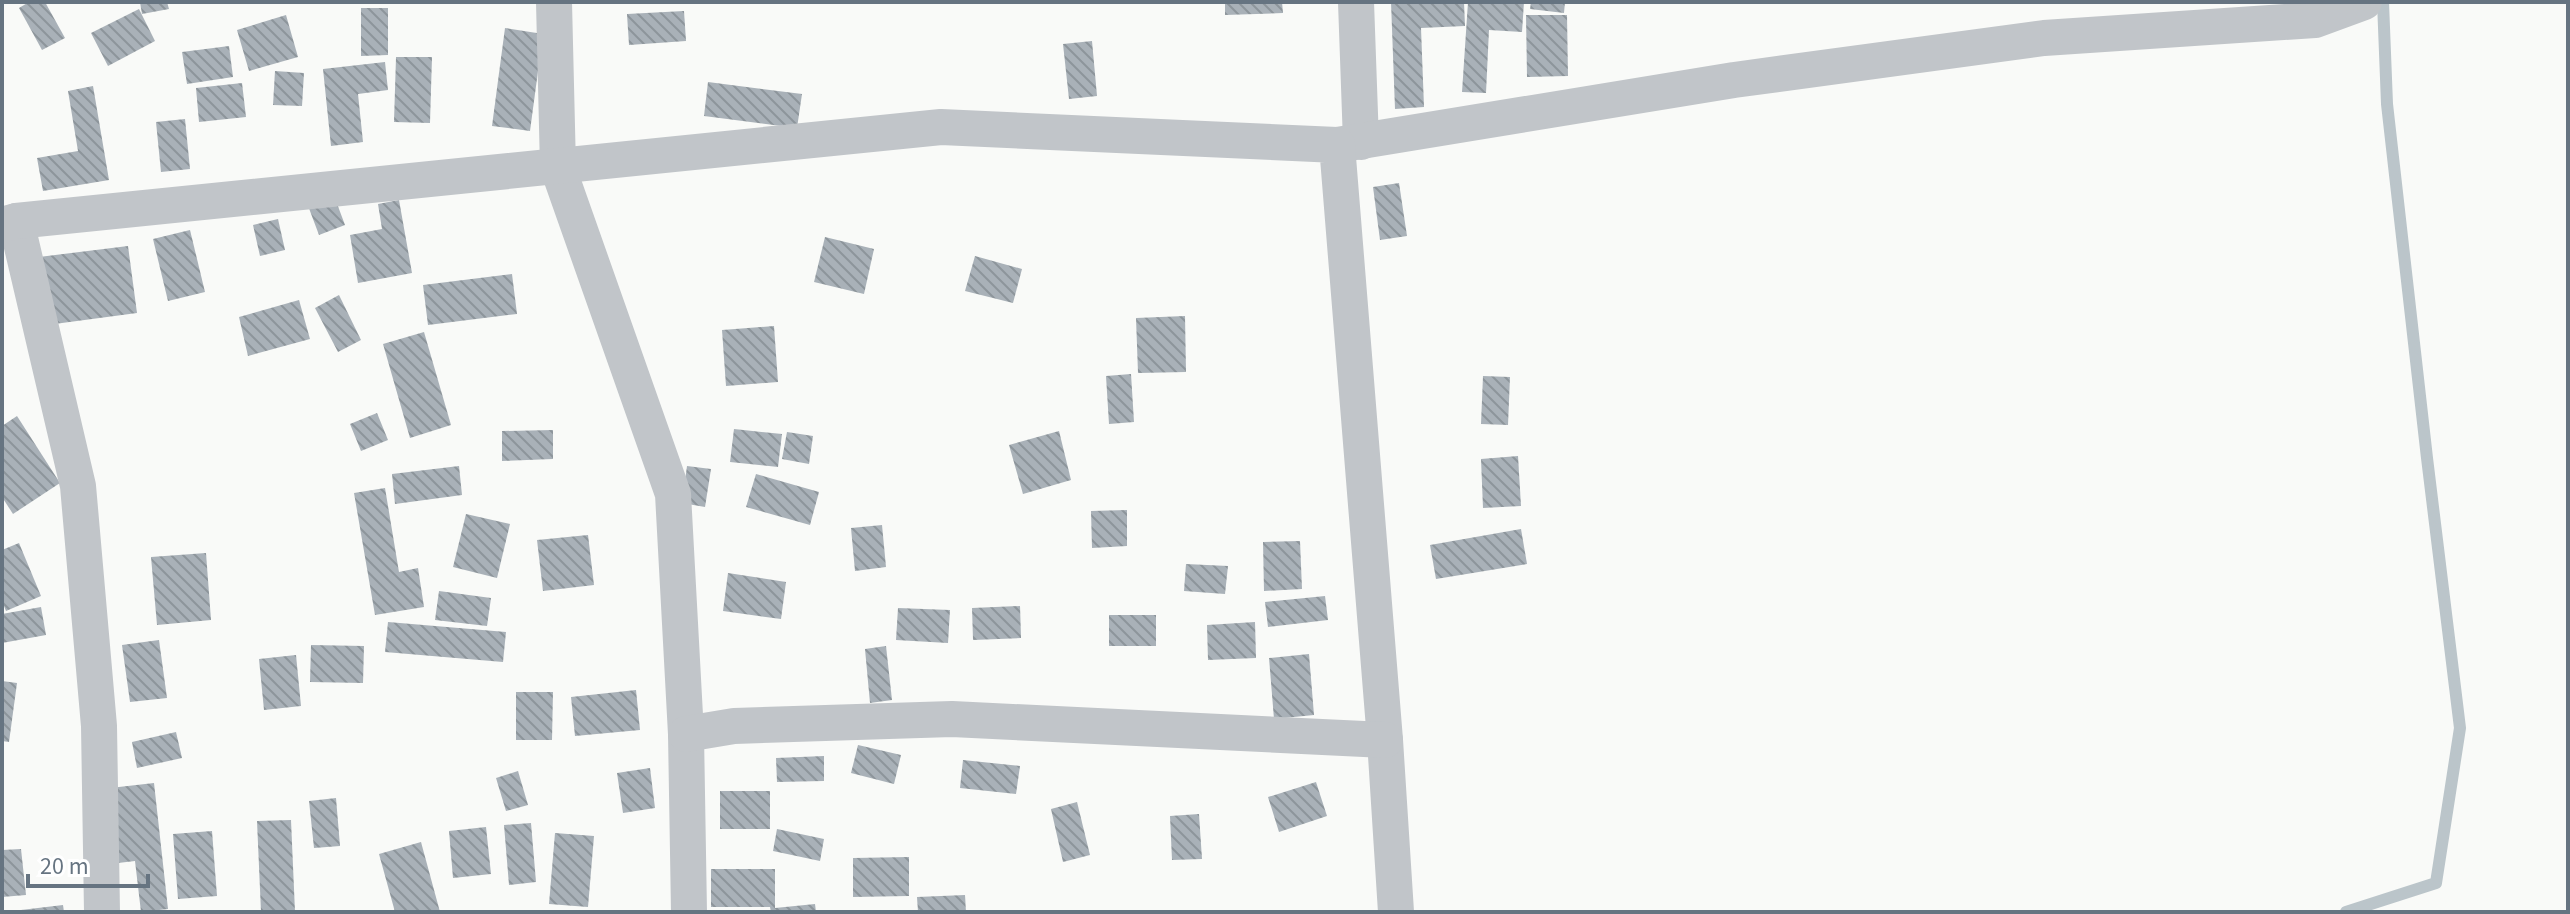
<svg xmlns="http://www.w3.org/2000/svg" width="2570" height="914" font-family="'Source Sans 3',sans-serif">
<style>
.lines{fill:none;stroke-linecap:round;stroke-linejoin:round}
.stream{stroke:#bbc5ca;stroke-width:12}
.building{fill:url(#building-back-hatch)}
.minor{stroke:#c1c5c9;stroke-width:36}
</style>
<defs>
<pattern id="building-back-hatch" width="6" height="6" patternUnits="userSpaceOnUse" patternTransform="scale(2)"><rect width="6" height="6" fill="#a9b1b8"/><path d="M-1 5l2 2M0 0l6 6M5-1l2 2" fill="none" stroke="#8d959b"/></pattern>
</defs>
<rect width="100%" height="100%" fill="#f9faf8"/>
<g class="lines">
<polyline class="stream" points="2346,912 2436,883 2460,728 2427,458 2387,104 2383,2"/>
</g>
<g class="building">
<polygon points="29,2 45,2 65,38 42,50 19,8"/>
<polygon points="140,2 167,2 169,9 142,14"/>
<polygon points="1225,2 1282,2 1283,13 1225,15"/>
<polygon points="1391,2 1464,2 1465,26 1421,28 1424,107 1395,109"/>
<polygon points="1468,2 1524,2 1522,32 1489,30 1486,93 1462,92"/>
<polygon points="1531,2 1565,2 1564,13 1530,9"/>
<polygon points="361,8 388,8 388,55 361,56"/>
<polygon points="139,9 155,41 108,66 91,33"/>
<polygon points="684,11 686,41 629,45 627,14"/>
<polygon points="286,15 298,57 249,71 237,30"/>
<polygon points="1526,15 1567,15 1568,76 1527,77"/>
<polygon points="505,28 543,34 530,131 492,126"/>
<polygon points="1092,41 1097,96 1069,99 1063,44"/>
<polygon points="229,46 233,77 187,84 182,52"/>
<polygon points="396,57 432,57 430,123 394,122"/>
<polygon points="385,62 388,90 358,94 363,142 331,146 323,69"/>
<polygon points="275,71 304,73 302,106 273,105"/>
<polygon points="708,82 802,94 797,128 704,116"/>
<polygon points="242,83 246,117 199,122 196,88"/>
<polygon points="93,86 109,180 43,191 37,158 78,151 68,91"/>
<polygon points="185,119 190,169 161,172 156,122"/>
<polygon points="1399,183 1407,236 1380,240 1373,187"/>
<polygon points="333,193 345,225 319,235 307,203"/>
<polygon points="399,200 412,273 358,283 350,235 382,229 378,204"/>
<polygon points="278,219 285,250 260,256 253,225"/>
<polygon points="190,230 205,292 168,301 153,239"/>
<polygon points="825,237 874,249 864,294 814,282"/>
<polygon points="128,246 137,313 47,325 39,257"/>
<polygon points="975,256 1022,269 1013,303 965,291"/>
<polygon points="512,274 517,314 428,325 423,285"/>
<polygon points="339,295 361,340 338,352 315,308"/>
<polygon points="299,300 310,339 248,356 239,317"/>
<polygon points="1185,316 1186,372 1138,373 1136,318"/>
<polygon points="774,326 778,382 726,386 722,330"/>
<polygon points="424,332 451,425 410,438 383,344"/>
<polygon points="1131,374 1134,422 1109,424 1106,376"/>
<polygon points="1483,376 1510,377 1508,425 1481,424"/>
<polygon points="377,413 388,440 361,451 350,424"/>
<polygon points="17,416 60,483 13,514 2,497 2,426"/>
<polygon points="734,429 782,434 778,467 730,462"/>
<polygon points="553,430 553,459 502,461 502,431"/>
<polygon points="1059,431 1071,480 1023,494 1009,445"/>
<polygon points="787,432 813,436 809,464 782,459"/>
<polygon points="1518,456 1521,506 1483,508 1481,459"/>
<polygon points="459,466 462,495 395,504 392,474"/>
<polygon points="687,466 711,469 705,507 682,503"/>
<polygon points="756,474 819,492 810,525 746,507"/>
<polygon points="385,488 399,572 418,568 424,607 375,615 354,493"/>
<polygon points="1127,510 1127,546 1092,548 1091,511"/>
<polygon points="466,514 510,524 497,578 453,567"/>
<polygon points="882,525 886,567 855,571 851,528"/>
<polygon points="1521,529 1527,564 1436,579 1430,545"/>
<polygon points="588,535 594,585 543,591 537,540"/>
<polygon points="1300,541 1302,589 1264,591 1263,542"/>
<polygon points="19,543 41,596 6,611 2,601 2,550"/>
<polygon points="206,553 211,620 157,625 151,557"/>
<polygon points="1186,564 1228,566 1225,594 1184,591"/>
<polygon points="728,573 786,582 781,619 723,611"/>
<polygon points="439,591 491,598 487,626 435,620"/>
<polygon points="1325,596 1328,620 1268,627 1265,602"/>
<polygon points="1020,606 1021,638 973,640 972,608"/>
<polygon points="41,607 46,635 2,643 2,614"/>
<polygon points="898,608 950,610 948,643 896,640"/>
<rect x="1109" y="615" width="47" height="31"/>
<polygon points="388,622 506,632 503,662 385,652"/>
<polygon points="1255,622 1256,658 1208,660 1207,625"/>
<polygon points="159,640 167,698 130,702 122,645"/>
<polygon points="311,645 364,646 363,683 310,682"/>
<polygon points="886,646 892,700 870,703 865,649"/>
<polygon points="1309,654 1314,715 1274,719 1269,658"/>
<polygon points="296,655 301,706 264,710 259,659"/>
<polygon points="2,681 17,683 9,742 2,741"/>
<polygon points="636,690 640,730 575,736 571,697"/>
<polygon points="516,692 553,692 552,740 516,740"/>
<polygon points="176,732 182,758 137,768 132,742"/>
<polygon points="858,745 901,755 894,784 851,773"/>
<polygon points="824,756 824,781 777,782 776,758"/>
<polygon points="963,760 1020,766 1016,794 960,788"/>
<polygon points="650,768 655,808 623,813 617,773"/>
<polygon points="518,771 528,805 506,811 496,778"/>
<polygon points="1316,782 1327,816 1279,832 1268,797"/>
<polygon points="154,783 168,909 141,912 135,861 118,863 110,788"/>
<rect x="720" y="791" width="50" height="38"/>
<polygon points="336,798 340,846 314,848 309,801"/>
<polygon points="1077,802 1090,855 1063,862 1051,809"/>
<polygon points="1199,814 1202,859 1172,860 1170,816"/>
<polygon points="291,820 295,912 261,912 257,821"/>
<polygon points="531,823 536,882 509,885 504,825"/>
<polygon points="486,827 491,874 453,878 449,831"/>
<polygon points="777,829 824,839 820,861 773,851"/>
<polygon points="212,831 217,896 178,899 173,834"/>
<polygon points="555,833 594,836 588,907 549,904"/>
<polygon points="421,842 440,912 395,912 379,854"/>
<polygon points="21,849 26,895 2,897 2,850"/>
<polygon points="909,857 909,896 853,897 853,858"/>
<polygon points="711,869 775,869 775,908 815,904 816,912 771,912 770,907 711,907"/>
<polygon points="965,895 966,912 918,912 917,897"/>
<polygon points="63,905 64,912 21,912 21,910"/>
</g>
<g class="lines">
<g class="minor">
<polyline points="554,2 558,168 673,494 686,734 689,912"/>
<polyline points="1356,2 1361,142"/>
<polyline points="1337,145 1734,80 2044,38 2315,20 2364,2"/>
<polyline points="16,221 78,486 99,726 102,912"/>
<polyline points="2,225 16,221 941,127 1337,145 1385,740 1396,912"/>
<polyline points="686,734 734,726 952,719 1385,740"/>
</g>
</g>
<rect width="2570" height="914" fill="none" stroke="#667481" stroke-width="8"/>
<path d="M28 874v12h120v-12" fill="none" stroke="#667481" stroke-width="4"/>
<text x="40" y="874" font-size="24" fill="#667481" stroke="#ffffff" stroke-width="6" paint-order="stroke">20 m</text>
</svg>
